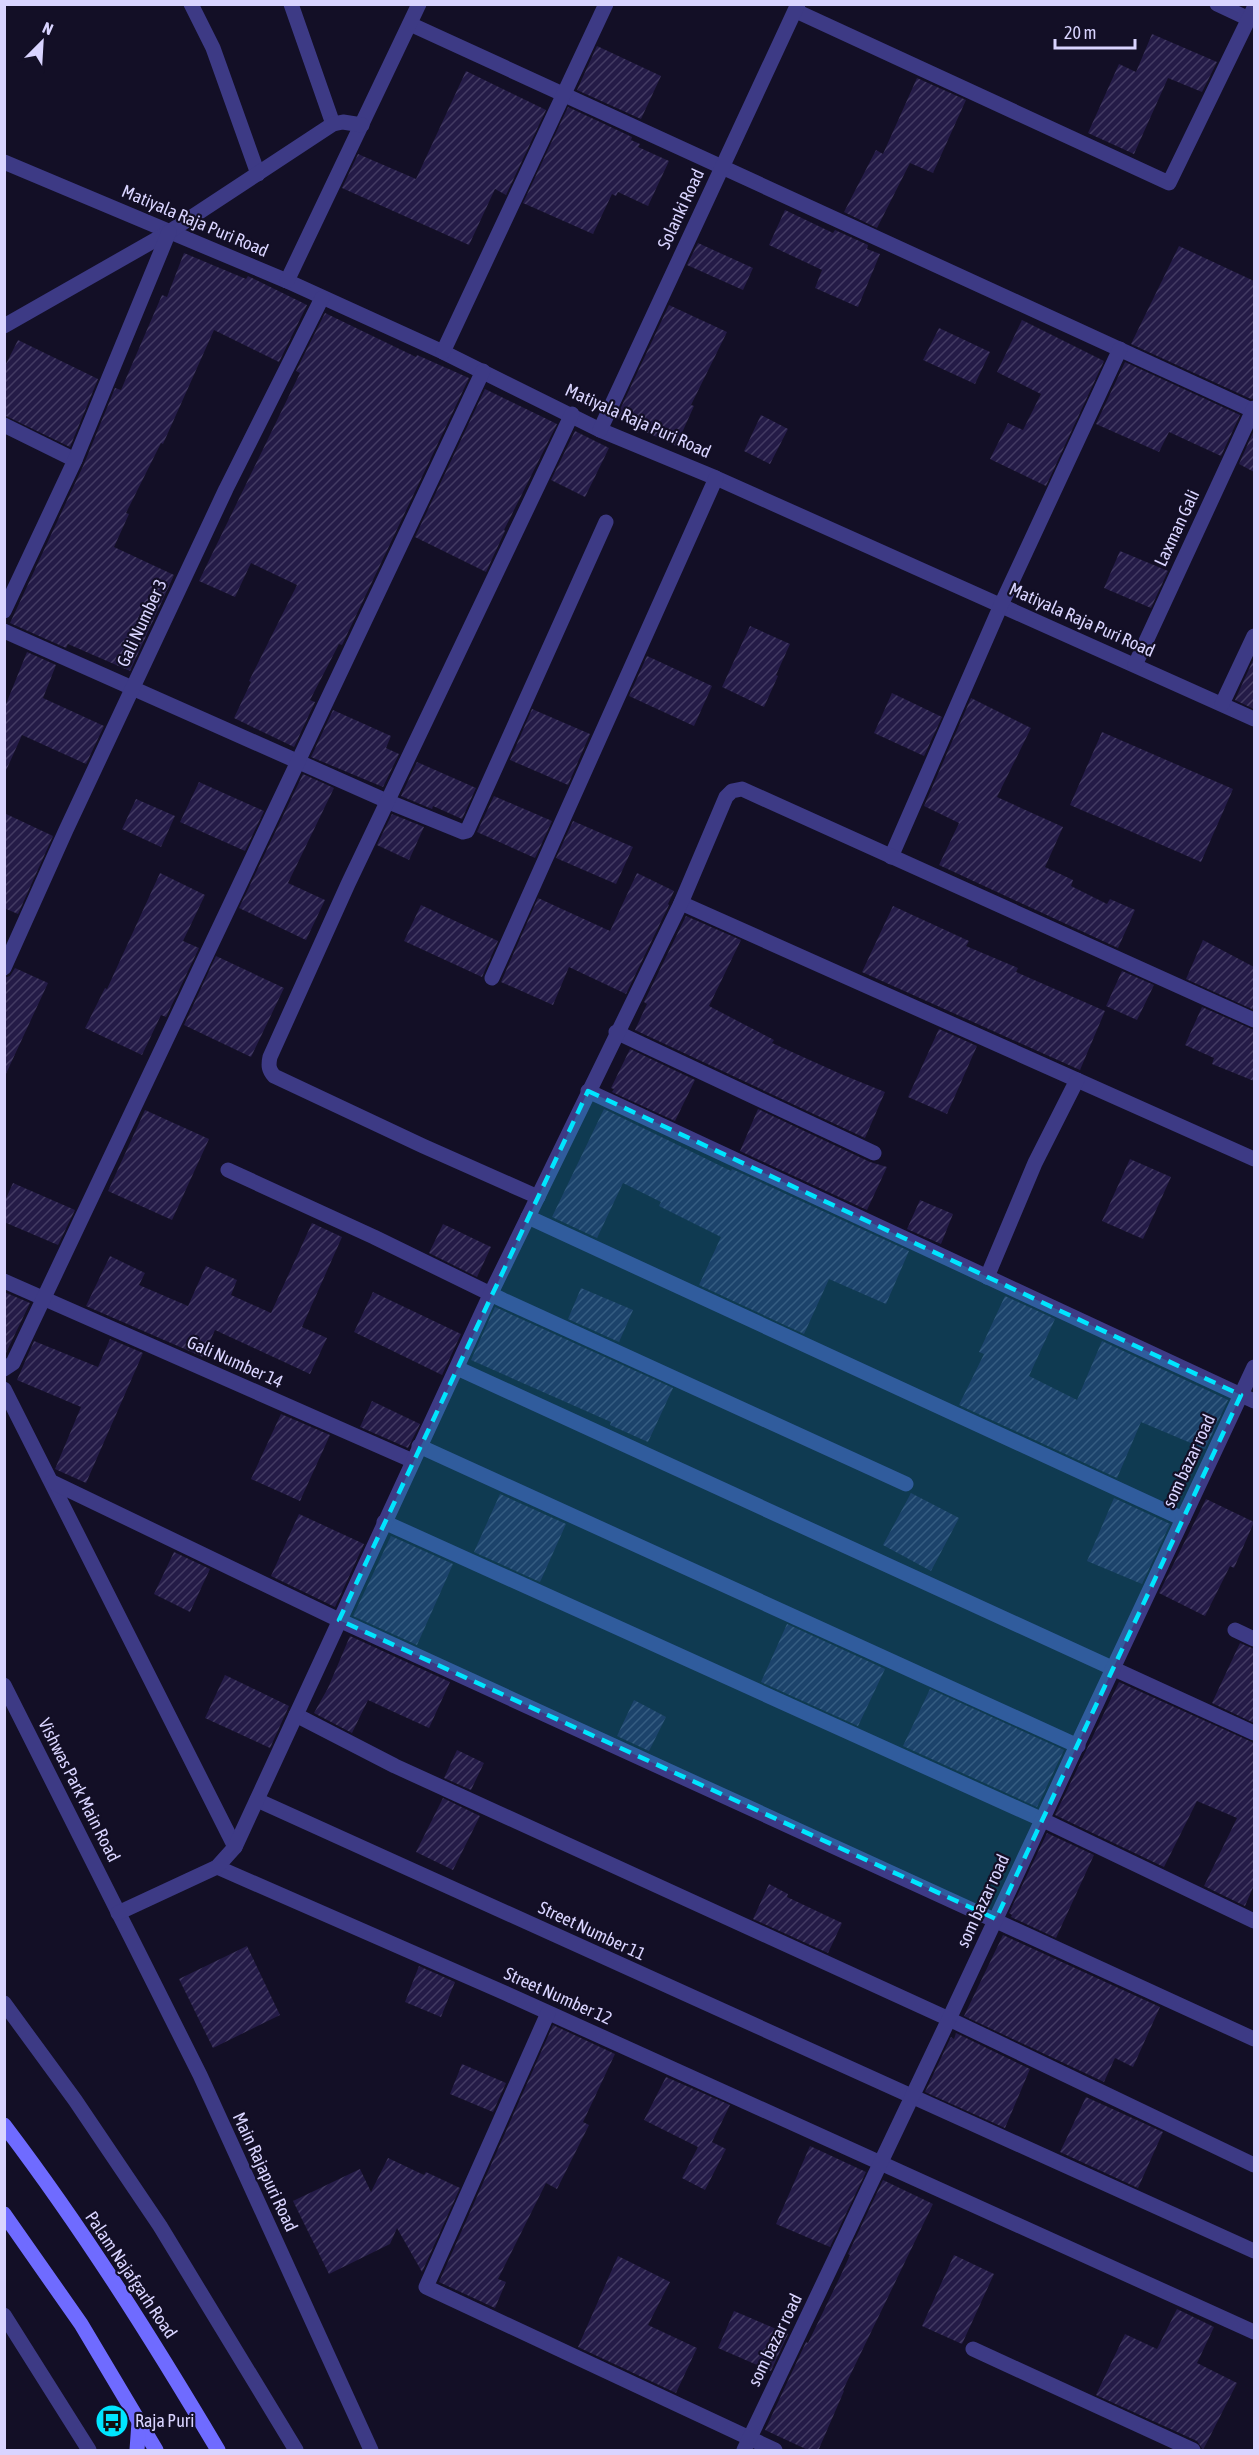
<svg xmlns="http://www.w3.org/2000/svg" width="1259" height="2455" font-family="'Asap Condensed',sans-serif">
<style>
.building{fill:url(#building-hatch)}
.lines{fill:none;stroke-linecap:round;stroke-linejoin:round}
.minor{stroke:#3d3a85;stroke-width:15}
.secondary{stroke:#6f6bff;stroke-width:15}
.marked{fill:#00e5ff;fill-opacity:0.2;stroke:#00e5ff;stroke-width:4.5;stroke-dasharray:12 8;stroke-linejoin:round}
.labels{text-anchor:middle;stroke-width:4.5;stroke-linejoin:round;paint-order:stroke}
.street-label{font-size:18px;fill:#d9d4ff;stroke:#130f26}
.poi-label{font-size:18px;fill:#d9d4ff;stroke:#130f26;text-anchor:start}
</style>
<defs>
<pattern id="building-hatch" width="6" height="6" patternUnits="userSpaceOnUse" patternTransform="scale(1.5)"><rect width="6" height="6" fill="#241b47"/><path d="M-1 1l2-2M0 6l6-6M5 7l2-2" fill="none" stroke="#433b63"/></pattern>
</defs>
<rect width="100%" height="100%" fill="#130f26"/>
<g class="building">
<polygon points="1152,34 1217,62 1202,92 1168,78 1134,154 1088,133 1119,64 1136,72"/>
<polygon points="597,46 661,76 641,119 577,90"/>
<polygon points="466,71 546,110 506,195 495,189 469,245 342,188 358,154 416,179"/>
<polygon points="917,78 966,100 933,173 910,163 877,228 844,212 876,150 883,154"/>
<polygon points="568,107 632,137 631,140 640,144 638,147 669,161 648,206 618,192 616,196 612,194 593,234 523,203"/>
<polygon points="785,210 833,233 835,230 868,245 867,249 880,254 858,307 815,288 822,270 769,245"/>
<polygon points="698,243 753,268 743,290 687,265"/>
<polygon points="1179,246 1254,281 1254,398 1251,399 1131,344"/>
<polygon points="184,253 246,279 248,276 307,305 279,362 214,330 163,444 161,443 126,513 129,514 114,547 174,575 130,671 68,644 66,648 10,623 84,464 115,388 121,390 162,295 167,297"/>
<polygon points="669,305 727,332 691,405 694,406 676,446 616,418"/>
<polygon points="325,313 416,357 417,355 469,378 342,645 339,644 310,700 315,702 294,747 234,718 251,682 249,681 297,585 251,563 235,597 199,581 300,373 296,371"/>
<polygon points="1022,320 1104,361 1046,486 990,459 1008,423 1023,430 1041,394 997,372"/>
<polygon points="939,328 990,352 975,384 923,360"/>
<polygon points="18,340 98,379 70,447 4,415 4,368"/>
<polygon points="1125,362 1240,415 1221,456 1169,432 1159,452 1096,424"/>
<polygon points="485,389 557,424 504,530 505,531 486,572 415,537"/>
<polygon points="761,415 788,429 770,464 744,451"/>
<polygon points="1254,430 1254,472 1239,464"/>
<polygon points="575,431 609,448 585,497 551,480"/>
<polygon points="1120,551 1168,571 1151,608 1104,588"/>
<polygon points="750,626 790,644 776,675 778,676 764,707 722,687"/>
<polygon points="27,652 56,665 43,698 104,726 86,764 22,735 4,775 4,709"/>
<polygon points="647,656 712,686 694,726 629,696"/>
<polygon points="1254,658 1254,709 1235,700"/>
<polygon points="892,693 942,717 924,756 874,733"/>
<polygon points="971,698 1031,728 997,797 1063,827 1045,867 1073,880 1071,886 1107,904 1110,899 1135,910 1118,948 939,865 959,823 924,806"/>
<polygon points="532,709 590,734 568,785 510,760"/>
<polygon points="333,710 391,736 386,748 399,754 383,787 311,757"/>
<polygon points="1102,732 1233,789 1201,862 1070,805"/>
<polygon points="417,762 476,788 462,819 433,806 432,809 401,796"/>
<polygon points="303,774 334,788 288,883 325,900 306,940 239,908"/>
<polygon points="199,782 264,811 245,851 180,822"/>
<polygon points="494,796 552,821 535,858 477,832"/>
<polygon points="136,799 175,816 161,847 122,829"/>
<polygon points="4,813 53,836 18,914 4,908"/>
<polygon points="392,814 424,827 409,860 377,845"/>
<polygon points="573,821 633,847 616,884 556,858"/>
<polygon points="160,873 205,895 183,941 199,948 166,1017 161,1015 142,1055 85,1028 105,988 107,989"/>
<polygon points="637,873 674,891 668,904 669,905 626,994 569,967 553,1005 501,982 538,898 610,931"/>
<polygon points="421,905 498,941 482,977 404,941"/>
<polygon points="893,906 969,941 966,946 1018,968 1016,972 1105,1011 1080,1070 862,972"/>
<polygon points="686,916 741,940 709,1006 774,1040 772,1043 843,1075 885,1092 865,1138 635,1030 647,1004 644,1002"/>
<polygon points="1203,940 1254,967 1254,1010 1186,979"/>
<polygon points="216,956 284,988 251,1057 184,1025"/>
<polygon points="15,968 48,983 4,1078 4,978 10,976"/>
<polygon points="1122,971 1154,985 1137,1020 1106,1006"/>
<polygon points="1202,1007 1254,1030 1254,1081 1212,1064 1214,1058 1185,1045"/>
<polygon points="939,1029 977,1046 947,1114 908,1097"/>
<polygon points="630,1049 695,1080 675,1121 612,1092 614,1089 611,1088"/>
<polygon points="604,1109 731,1171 732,1169 909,1251 886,1304 829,1279 804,1334 699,1285 721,1237 659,1206 661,1202 623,1183 597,1238 552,1217"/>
<polygon points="758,1109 870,1162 887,1167 867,1210 740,1151"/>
<polygon points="145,1110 209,1139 172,1220 108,1191"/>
<polygon points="1130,1159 1171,1177 1143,1239 1102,1221"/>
<polygon points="13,1183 75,1210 58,1245 4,1222 4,1203"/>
<polygon points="920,1200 953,1214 941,1244 907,1229"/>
<polygon points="312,1223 342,1237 302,1327 327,1338 310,1374 215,1330 203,1357 86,1306 110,1256 145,1273 139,1285 188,1306 206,1266 237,1280 231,1295 271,1313"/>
<polygon points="443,1224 491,1247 477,1277 429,1253"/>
<polygon points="581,1288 633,1310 619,1342 568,1319"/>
<polygon points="4,1292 30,1303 4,1357"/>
<polygon points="373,1292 461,1334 442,1375 354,1332"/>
<polygon points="1005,1296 1055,1319 1029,1376 1077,1400 1102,1341 1228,1400 1205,1449 1141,1422 1117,1478 959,1405 984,1354 979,1352"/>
<polygon points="495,1307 673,1388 648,1442 610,1425 611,1422 471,1360"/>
<polygon points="110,1339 143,1353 86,1483 55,1469 81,1407 17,1380 34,1341 98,1367"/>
<polygon points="372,1401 420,1424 408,1448 360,1427"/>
<polygon points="281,1414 330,1435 300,1501 251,1479"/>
<polygon points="911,1493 959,1518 931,1571 883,1545"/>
<polygon points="500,1494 566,1524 540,1582 474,1552"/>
<polygon points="1114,1498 1170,1524 1142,1584 1087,1561"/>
<polygon points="1206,1499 1254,1522 1234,1568 1230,1566 1205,1616 1159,1593"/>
<polygon points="299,1514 364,1544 335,1607 271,1576"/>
<polygon points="391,1536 453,1564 417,1645 353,1616"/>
<polygon points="174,1552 210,1569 190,1612 154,1594"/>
<polygon points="787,1624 885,1669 858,1726 761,1682"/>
<polygon points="350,1636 450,1682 429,1728 368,1700 352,1733 314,1713 328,1688"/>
<polygon points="1240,1643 1254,1649 1254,1723 1212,1703"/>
<polygon points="225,1675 289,1706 270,1748 205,1718"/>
<polygon points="1119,1682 1254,1743 1254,1885 1245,1906 1204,1886 1237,1818 1197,1801 1164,1867 1055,1815"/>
<polygon points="930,1689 1064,1750 1037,1807 903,1746"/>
<polygon points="634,1700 666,1717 649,1751 617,1736"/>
<polygon points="457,1750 484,1763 471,1790 444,1778"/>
<polygon points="443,1798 480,1816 453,1870 416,1852"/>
<polygon points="1047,1833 1094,1855 1056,1938 1011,1917 1012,1915 1009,1913"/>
<polygon points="769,1884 788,1894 787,1897 842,1923 828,1953 753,1919"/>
<polygon points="1003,1935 1160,2007 1133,2067 1115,2058 1104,2082 964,2016"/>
<polygon points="247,1946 280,2015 213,2048 179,1979"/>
<polygon points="419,1966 455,1982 441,2017 405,2002"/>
<polygon points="553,2025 615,2054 583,2122 589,2125 557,2189 546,2183 498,2279 506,2282 495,2308 439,2282"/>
<polygon points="956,2033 1030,2069 1005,2128 925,2092 951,2037 954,2039"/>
<polygon points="462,2064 506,2083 493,2112 450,2094"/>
<polygon points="666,2077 730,2105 712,2142 726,2149 705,2190 682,2178 698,2147 644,2120"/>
<polygon points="1086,2097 1163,2132 1138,2188 1060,2152"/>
<polygon points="810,2146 866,2172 830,2247 776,2224"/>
<polygon points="388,2158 424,2175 426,2172 460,2188 422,2272 397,2228 390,2244 329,2274 293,2201 360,2169 371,2192"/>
<polygon points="883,2180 933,2204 843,2390 844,2391 818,2451 810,2451 765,2430 806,2342 808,2343 840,2277 850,2255 848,2254"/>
<polygon points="954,2255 994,2274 962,2344 922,2326"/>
<polygon points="618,2256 670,2282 648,2325 697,2348 676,2393 578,2347"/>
<polygon points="1177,2309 1214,2327 1197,2363 1237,2383 1203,2450 1197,2441 1096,2395 1125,2334 1157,2349"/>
<polygon points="734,2311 788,2334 771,2371 718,2348"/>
</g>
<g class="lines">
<g class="minor">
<polyline points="191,4 213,48 258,174"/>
<polyline points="291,4 333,124"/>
<polyline points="1217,4 1249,19"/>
<polyline points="796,11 1169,183 1254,8"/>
<polyline points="410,24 1254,411"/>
<polyline points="4,162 287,281 443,352 600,430 716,478 1254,719"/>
<polyline points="287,281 419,4"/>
<polyline points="4,326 169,232 333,124 343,122 362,125"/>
<polyline points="443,352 606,4"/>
<polyline points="4,425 75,460"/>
<polyline points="600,430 798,4"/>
<polyline points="4,611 75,460 169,232"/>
<polyline points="4,631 389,802 463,832 467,831 606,522"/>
<polyline points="1135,665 1254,408"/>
<polyline points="1222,704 1254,636"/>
<polyline points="891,857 1001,605 1120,349"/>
<polyline points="681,903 1254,1159"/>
<polyline points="4,968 66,830 226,489 322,298"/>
<polyline points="492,978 716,478"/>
<polyline points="616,1032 874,1153"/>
<polyline points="588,1091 1254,1401"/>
<polyline points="228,1170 374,1237 503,1300 906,1484"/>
<path d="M538,1197L423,1146L274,1076C269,1070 268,1066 270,1057L348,884L572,414"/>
<polyline points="528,1217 1183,1519"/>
<polyline points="987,1277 1035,1163 1077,1080"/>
<polyline points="4,1281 413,1461"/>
<polyline points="457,1368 1254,1733"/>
<polyline points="4,1369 13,1363 483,371"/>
<polyline points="4,1389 235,1847"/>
<polyline points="419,1446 1078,1746"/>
<polyline points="52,1482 339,1620 1254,2039"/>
<polyline points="384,1522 1043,1820 1254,1921"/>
<polyline points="1235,1630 1254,1639"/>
<polyline points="4,1685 200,2075 371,2450"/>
<polyline points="296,1715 395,1766 949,2019 1254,2165"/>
<polyline points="257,1800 1254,2251"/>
<polyline points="217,1867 505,1993 1254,2332"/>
<polyline points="118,1913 217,1867 235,1847 491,1293 681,903 726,797 732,791 742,789 1254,1020"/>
<polyline points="4,2003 75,2100 160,2226 296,2450"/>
<polyline points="548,2013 426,2287 775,2450"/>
<polyline points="4,2315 89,2450"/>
<polyline points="973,2349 1193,2450"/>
<polyline points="744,2450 949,2019 1254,1367"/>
</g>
<g class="secondary">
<path d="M4,2125C83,2229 152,2339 218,2450"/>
<polyline points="4,2214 81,2324 156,2450"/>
<polyline points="137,2450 139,2422"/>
</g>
</g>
<path class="marked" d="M588,1091L1241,1395L996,1919L339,1620Z"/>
<defs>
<symbol id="bus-disc" viewBox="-11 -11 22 22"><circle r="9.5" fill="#00e5ff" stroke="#130f26"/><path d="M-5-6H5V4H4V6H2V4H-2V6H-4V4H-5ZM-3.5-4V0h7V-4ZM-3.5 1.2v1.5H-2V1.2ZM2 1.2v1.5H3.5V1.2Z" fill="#111"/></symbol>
</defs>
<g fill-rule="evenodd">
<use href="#bus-disc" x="93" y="2402" width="38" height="38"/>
</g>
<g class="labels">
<g class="street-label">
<text transform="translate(681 209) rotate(-65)" y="6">Solanki Road</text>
<text transform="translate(195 221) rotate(23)" y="6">Matiyala Raja Puri Road</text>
<text transform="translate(638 421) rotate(24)" y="6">Matiyala Raja Puri Road</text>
<text transform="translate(1177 528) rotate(-65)" y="6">Laxman Gali</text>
<text transform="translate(1082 620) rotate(24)" y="6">Matiyala Raja Puri Road</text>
<text transform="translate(142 623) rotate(-65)" y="6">Gali Number 3</text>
<text transform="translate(235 1362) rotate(24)" y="6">Gali Number 14</text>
<text transform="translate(1189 1461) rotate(-65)" y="6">som bazar road</text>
<text transform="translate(79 1790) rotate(63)" y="6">Vishwas Park Main Road</text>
<text transform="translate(983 1901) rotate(-65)" y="6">som bazar road</text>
<text transform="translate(592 1931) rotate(25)" y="6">Street Number 11</text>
<text transform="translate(558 1996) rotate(24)" y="6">Street Number 12</text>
<text transform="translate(265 2172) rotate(65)" y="6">Main Rajapuri Road</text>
<text transform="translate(131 2275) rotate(56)" y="6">Palam Najafgarh Road</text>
<text transform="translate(775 2340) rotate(-64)" y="6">som bazar road</text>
</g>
<g class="poi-label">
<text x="135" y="2427">Raja Puri</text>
</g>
</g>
<rect width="1259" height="2455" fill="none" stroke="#d9d4ff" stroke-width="12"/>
<g transform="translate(42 42) rotate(24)" stroke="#130f26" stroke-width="4.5" paint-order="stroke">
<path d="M0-4.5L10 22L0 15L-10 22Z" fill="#d9d4ff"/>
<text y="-9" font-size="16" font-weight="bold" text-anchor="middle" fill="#d9d4ff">N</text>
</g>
<path d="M1055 39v9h80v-9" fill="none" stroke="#d9d4ff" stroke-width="3"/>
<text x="1064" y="39" font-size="18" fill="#d9d4ff" stroke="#130f26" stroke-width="4.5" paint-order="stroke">20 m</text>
</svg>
